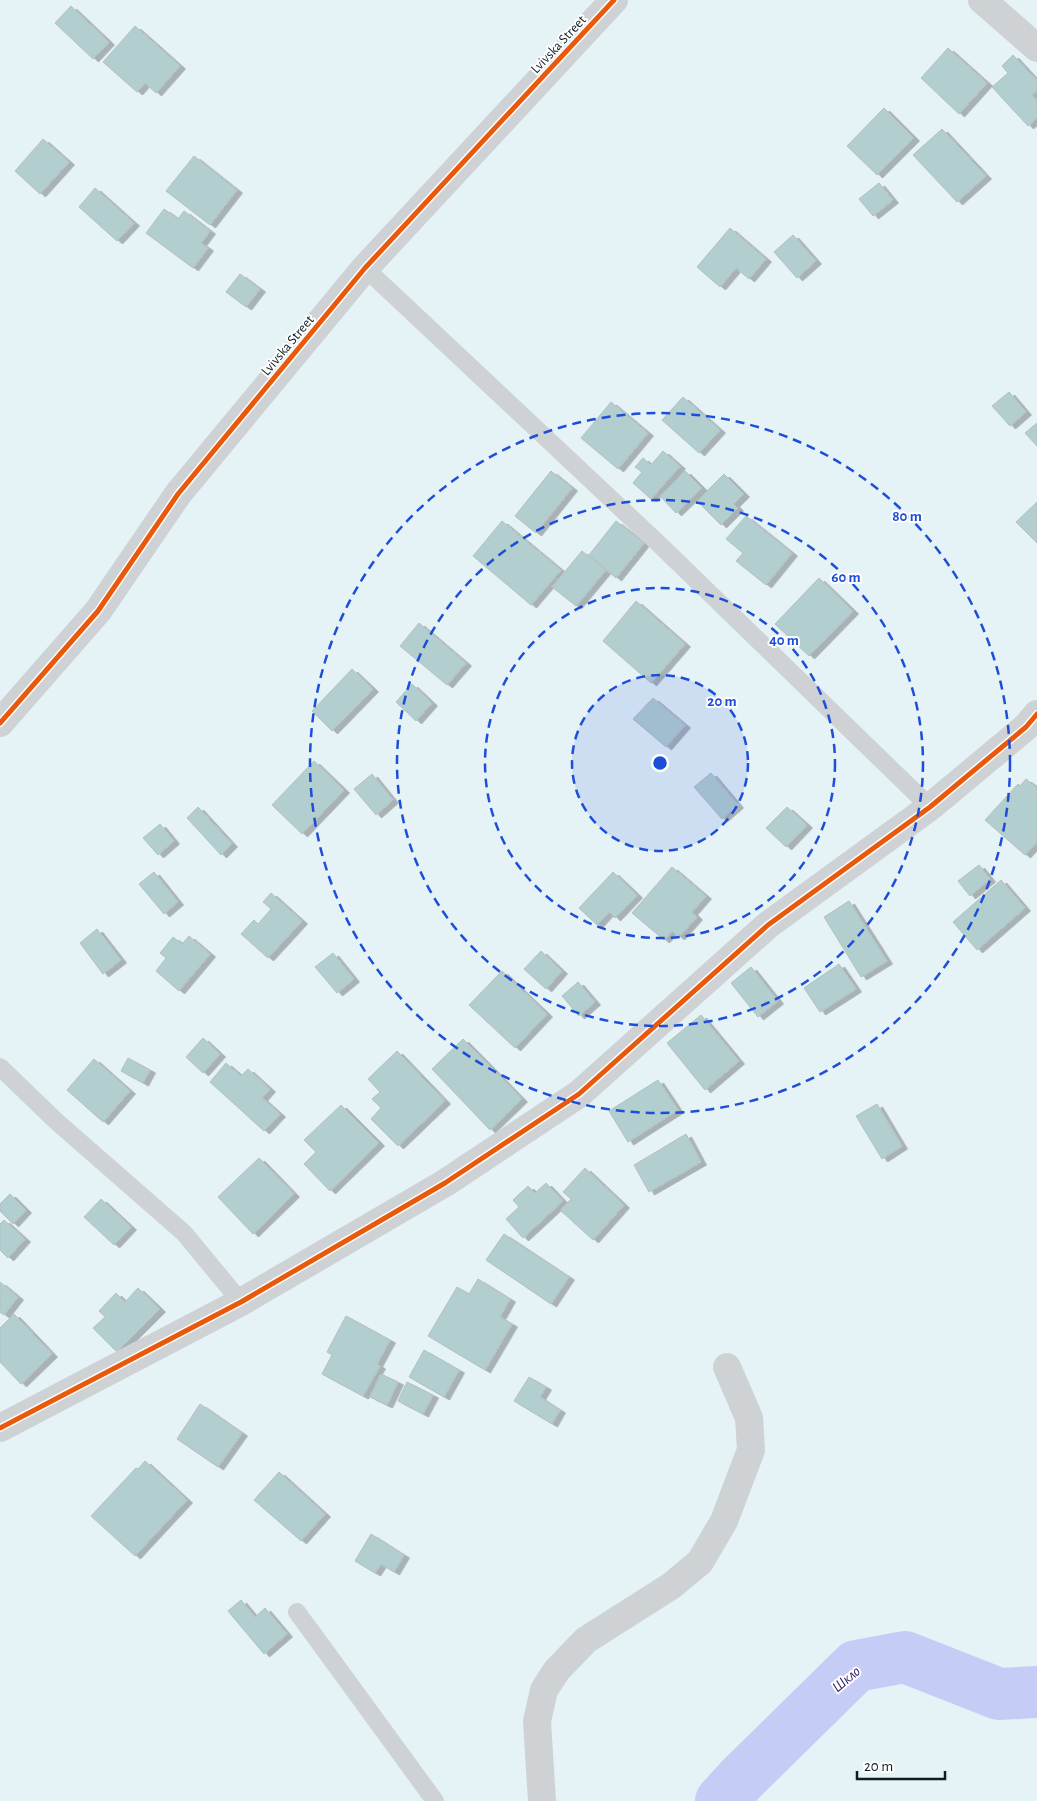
<svg xmlns="http://www.w3.org/2000/svg" width="1037" height="1801" font-family="'Alegreya Sans',sans-serif">
<style>
.lines{fill:none;stroke-linecap:round;stroke-linejoin:round}
.river{stroke:#c5ccf6;stroke-width:52}
.building{fill:#b2cece;stroke:#b3c0c2;filter:url(#shadow)}
.lane{stroke:#ced2d4;stroke-width:18}
.street{stroke:#ced2d4;stroke-width:28}
.secondary{stroke:#ced2d4;stroke-width:28}
.cycleway-casing{stroke:#fefefe;stroke-width:8}
.cycleway{stroke:#e8590c;stroke-width:5}
.ring{fill:none;stroke:#1d4ed8;stroke-width:2.5;stroke-dasharray:9 6}
.labels{text-anchor:middle;stroke-width:4;stroke-linejoin:round;paint-order:stroke}
.street-label{font-size:14px;fill:#0d1d22;stroke:#fefefe}
.water-label{font-size:15px;font-style:italic;fill:#251769;stroke:#fefefe}
.centre{fill:#1d4ed8;stroke:#fefefe;stroke-width:2.5}
.ring-label{font-size:15px;text-anchor:middle;font-weight:bold;fill:#1d4ed8;stroke:#fefefe;stroke-width:4;stroke-linejoin:round;paint-order:stroke}
</style>
<defs>
<filter id="shadow"><feDropShadow dx="5.5" dy="3" stdDeviation="0" flood-color="#0004"/></filter>
</defs>
<rect width="100%" height="100%" fill="#e5f2f6"/>
<g class="lines">
<polyline class="river" points="721,1801 741,1779 856,1666 905,1657 999,1694 1037,1692"/>
</g>
<g class="building">
<polygon points="71,6 109,42 93,59 55,23"/>
<polygon points="135,26 180,66 156,93 145,83 137,92 103,62"/>
<polygon points="948,48 987,83 959,114 921,78"/>
<polygon points="1013,55 1037,81 1037,91 1032,95 1037,101 1037,118 1028,126 992,87 1008,73 1002,66"/>
<polygon points="884,108 914,138 877,175 847,146"/>
<polygon points="942,129 986,176 957,202 913,155"/>
<polygon points="43,139 69,162 40,194 15,171"/>
<polygon points="194,156 237,190 210,225 166,191"/>
<polygon points="879,183 893,200 873,216 859,199"/>
<polygon points="95,188 134,223 117,241 79,207"/>
<polygon points="164,209 178,219 184,211 210,231 201,243 208,248 193,268 146,233"/>
<polygon points="730,228 766,259 749,279 736,268 720,287 697,267"/>
<polygon points="793,235 816,261 797,278 774,252"/>
<polygon points="240,274 260,289 246,307 226,292"/>
<polygon points="1009,392 1026,412 1010,426 992,406"/>
<polygon points="683,397 720,430 699,453 662,420"/>
<polygon points="611,402 648,433 618,469 581,438"/>
<polygon points="1037,423 1037,446 1025,433"/>
<polygon points="663,451 680,466 651,499 633,483 642,472 635,467 643,458 651,465"/>
<polygon points="551,471 572,488 536,533 515,516"/>
<polygon points="685,471 702,488 676,513 660,496"/>
<polygon points="724,474 744,494 734,504 738,508 721,525 697,501"/>
<polygon points="1037,502 1037,543 1016,522"/>
<polygon points="746,516 792,553 766,585 736,561 743,553 726,539"/>
<polygon points="502,521 561,570 531,605 473,556"/>
<polygon points="616,521 644,543 616,578 589,555"/>
<polygon points="582,551 606,570 576,606 552,587"/>
<polygon points="819,578 853,611 809,656 775,624"/>
<polygon points="636,601 685,644 651,683 603,641"/>
<polygon points="419,623 466,663 447,685 400,646"/>
<polygon points="352,669 373,689 332,731 312,711"/>
<polygon points="412,684 432,703 416,721 396,702"/>
<polygon points="653,698 685,725 666,747 633,719"/>
<polygon points="314,761 344,790 302,834 272,805"/>
<polygon points="711,773 738,805 722,819 694,787"/>
<polygon points="372,774 393,800 376,815 354,789"/>
<polygon points="1026,779 1037,788 1037,842 1025,855 985,820 1018,784 1020,786"/>
<polygon points="198,807 232,844 221,855 187,818"/>
<polygon points="787,807 807,825 786,847 766,828"/>
<polygon points="160,824 174,841 158,855 143,838"/>
<polygon points="979,865 990,879 970,896 958,881"/>
<polygon points="672,867 706,896 692,912 697,917 679,937 672,931 664,940 632,913"/>
<polygon points="154,872 178,902 164,914 139,884"/>
<polygon points="613,872 637,895 615,918 609,912 597,925 579,908"/>
<polygon points="1001,880 1025,908 977,950 953,922"/>
<polygon points="271,893 302,921 268,958 241,934 254,920 258,924 271,909 263,902"/>
<polygon points="849,901 887,961 861,977 824,917"/>
<polygon points="97,929 121,960 103,974 80,943"/>
<polygon points="189,936 210,954 179,991 156,971 166,958 160,953 173,937 182,944"/>
<polygon points="541,951 562,971 546,989 524,969"/>
<polygon points="333,953 354,979 337,993 315,967"/>
<polygon points="839,964 856,989 820,1012 804,988"/>
<polygon points="751,967 778,1001 758,1017 731,983"/>
<polygon points="502,971 547,1014 515,1048 469,1005"/>
<polygon points="578,982 595,1002 579,1016 562,996"/>
<polygon points="701,1015 739,1061 705,1090 667,1043"/>
<polygon points="203,1038 220,1054 203,1073 186,1057"/>
<polygon points="463,1039 522,1099 490,1130 432,1069"/>
<polygon points="397,1051 445,1101 398,1146 371,1119 381,1108 372,1099 380,1092 368,1079"/>
<polygon points="128,1058 150,1070 143,1083 121,1071"/>
<polygon points="94,1059 130,1091 103,1122 67,1090"/>
<polygon points="226,1063 241,1076 248,1069 270,1089 262,1098 280,1114 264,1131 210,1082"/>
<polygon points="658,1080 678,1110 628,1142 609,1111"/>
<polygon points="877,1104 902,1146 882,1159 856,1116"/>
<polygon points="341,1105 379,1143 330,1191 304,1164 316,1152 304,1140"/>
<polygon points="686,1134 701,1162 649,1192 634,1165"/>
<polygon points="259,1158 294,1194 253,1234 218,1197"/>
<polygon points="585,1168 624,1205 593,1240 560,1210 571,1199 563,1192"/>
<polygon points="546,1183 563,1201 523,1238 506,1219 519,1207 513,1200 528,1186 535,1193"/>
<polygon points="10,1194 26,1210 13,1224 0,1211 0,1204"/>
<polygon points="101,1199 131,1227 114,1245 84,1217"/>
<polygon points="4,1220 25,1239 8,1258 0,1250 0,1224"/>
<polygon points="504,1234 569,1277 551,1304 486,1260"/>
<polygon points="478,1279 510,1299 500,1317 512,1324 485,1370 428,1336 457,1287 469,1294"/>
<polygon points="0,1282 18,1297 4,1315 0,1312"/>
<polygon points="138,1288 160,1309 117,1352 93,1328 105,1317 99,1311 116,1293 125,1302"/>
<polygon points="14,1314 52,1354 21,1384 0,1362 0,1328"/>
<polygon points="346,1316 390,1340 377,1364 380,1366 363,1396 322,1374 332,1355 327,1352"/>
<polygon points="424,1350 459,1370 444,1397 409,1377"/>
<polygon points="381,1374 398,1382 387,1405 370,1397"/>
<polygon points="529,1377 546,1387 540,1397 560,1410 552,1424 514,1401"/>
<polygon points="407,1382 433,1395 423,1414 398,1401"/>
<polygon points="200,1404 242,1433 218,1467 177,1439"/>
<polygon points="145,1461 187,1500 135,1556 91,1516 136,1468 138,1469"/>
<polygon points="279,1472 325,1514 301,1541 254,1500"/>
<polygon points="371,1534 404,1555 394,1572 381,1564 375,1573 355,1561"/>
<polygon points="241,1600 255,1617 265,1608 287,1634 264,1654 228,1611"/>
</g>
<g class="lines">
<g class="lane">
<polyline points="365,268 660,545 930,807"/>
<polyline points="0,1067 56,1121 184,1233 241,1302"/>
<polyline points="297,1612 435,1801"/>
</g>
<g class="street">
<polyline points="982,0 1037,48"/>
<polyline points="0,1428 241,1302 445,1183 579,1094 768,925 930,807 1026,727 1037,714"/>
<polyline points="542,1801 537,1721 544,1690 557,1670 586,1640 671,1586 700,1562 724,1521 751,1450 749,1418 727,1367"/>
</g>
<polyline class="secondary" points="0,723 98,611 178,494 365,268 614,0"/>
<defs>
<g id="cycleway">
<polyline points="0,723 98,611 178,494 365,268 614,0"/>
<polyline points="0,1428 241,1302 445,1183 579,1094 768,925 930,807 1026,727 1037,714"/>
</g>
</defs>
<use href="#cycleway" class="cycleway-casing"/>
<use href="#cycleway" class="cycleway"/>
</g>
<circle cx="660" cy="763" r="88" fill="#1d4ed8" fill-opacity=".12"/>
<g class="ring">
<circle cx="660" cy="763" r="88"/>
<circle cx="660" cy="763" r="175"/>
<circle cx="660" cy="763" r="263"/>
<circle cx="660" cy="763" r="350"/>
</g>
<g class="labels">
<g class="street-label">
<text transform="translate(558 44) rotate(-47)" y="5">Lvivska Street</text>
<text transform="translate(287 345) rotate(-50)" y="5">Lvivska Street</text>
</g>
<g class="water-label">
<text transform="translate(846 1679) rotate(-40)" y="5">Шкло</text>
</g>
</g>
<circle cx="660" cy="763" r="8" class="centre"/>
<g class="ring-label">
<text x="907" y="521">80 m</text>
<text x="846" y="582">60 m</text>
<text x="784" y="645">40 m</text>
<text x="722" y="706">20 m</text>
</g>
<path d="M857 1771v8h88v-8" fill="none" stroke="#0d1d22" stroke-width="2.5"/>
<text x="864" y="1771" font-size="15" fill="#0d1d22" stroke="#fefefe" stroke-width="4" paint-order="stroke">20 m</text>
</svg>
